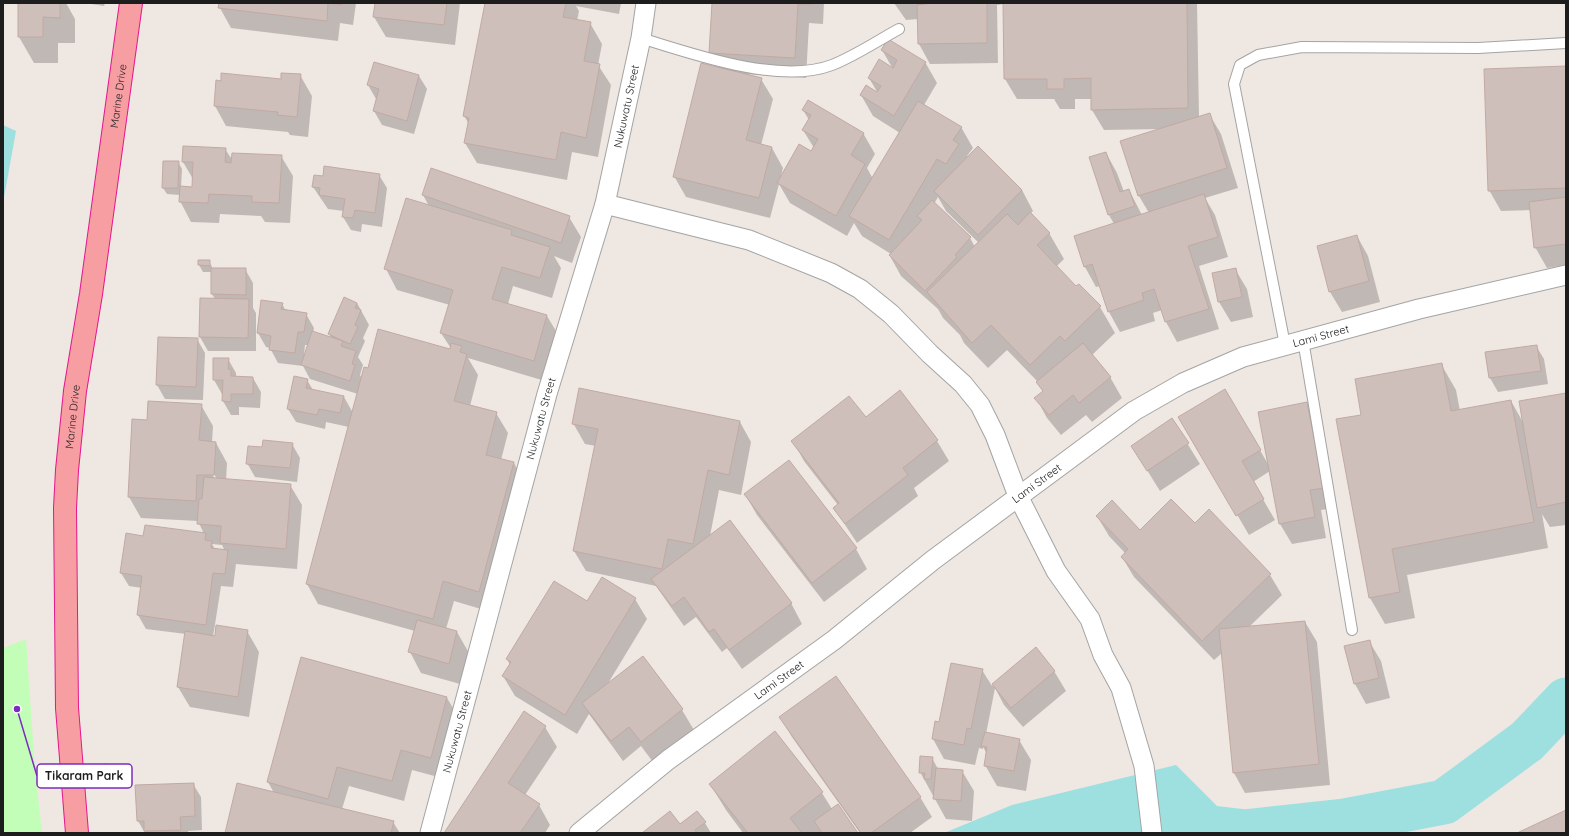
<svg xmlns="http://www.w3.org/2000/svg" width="1569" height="836" font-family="Quicksand,sans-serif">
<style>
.park{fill:#c3feb9}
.water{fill:#9ee0e0}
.shadow{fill:#0003;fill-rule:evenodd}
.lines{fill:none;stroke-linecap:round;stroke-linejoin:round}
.river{stroke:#9ee0e0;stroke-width:45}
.building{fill:#cfbfba;stroke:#c2a9a3}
.service-casing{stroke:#a4a4a4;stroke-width:12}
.minor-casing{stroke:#a4a4a4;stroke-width:21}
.trunk-casing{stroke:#e6168c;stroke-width:24}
.service{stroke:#fff;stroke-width:10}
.minor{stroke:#fff;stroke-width:19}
.trunk{stroke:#f69ea2;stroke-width:22}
.labels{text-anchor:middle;stroke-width:3;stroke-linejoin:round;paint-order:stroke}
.street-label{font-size:11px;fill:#1d1d1d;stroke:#fff}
.leader{fill:none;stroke:#7b2cbf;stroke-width:1.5}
.callout-dot{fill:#7b2cbf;stroke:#fff;stroke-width:1.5}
.callout{fill:#fff;stroke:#7b2cbf;stroke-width:1.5}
.callout-label{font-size:12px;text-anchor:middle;font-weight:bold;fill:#1d1d1d}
</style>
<rect width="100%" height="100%" fill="#efe7e1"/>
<polygon class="park" points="26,639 35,770 42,833 3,833 3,648"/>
<g class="water">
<polygon points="3,125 16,131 3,203"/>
<polygon points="1176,765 1217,806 1344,821 1330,833 944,833 1012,805"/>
</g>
<g class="shadow">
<polygon points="19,3 66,3 75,19 75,43 58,43 58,63 34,63 19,37"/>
<polygon points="85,3 105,3 104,6"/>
<polygon points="220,3 356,3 353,25 340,23 338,41 231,28 220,8"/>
<polygon points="376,3 460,3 455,45 386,37 374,17"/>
<polygon points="486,3 621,3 619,14 576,6 579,11 577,21 590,23 602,44 598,65 611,85 598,157 572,152 567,180 477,163 465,143 469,124 464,116"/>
<path d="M713,3H824L823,24L809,23L806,78L746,74L761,79L773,99L761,145L772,148L783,168L781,176L811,153L814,148L803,130L809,120L803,110L863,133L875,154L867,168L873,179L900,133L873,116L861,95H879L869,78L893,69L882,50L925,62L937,83L924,105L961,127L973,148L967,156L1022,190L1033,211L1030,214L1049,233L1064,259L1056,267L1076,287L1079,285L1100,307L1115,333L1092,355L1110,377L1122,398L1092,422L1086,415L1061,435L1047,418L1036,398L1043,392L1037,381L1007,350L988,368L964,343L960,335L943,318L938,309L901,276L890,256L891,254L862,236L854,223L847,236L790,203L779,184L770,218L686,197L674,176L719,69L710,52ZM938,197L946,211L979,243L975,247L970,238L934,204Z"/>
<polygon points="894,3 922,3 922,5 934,3 1197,3 1199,117 1209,114 1221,134 1238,188 1205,198 1215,215 1228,257 1199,266 1219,329 1177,342 1166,322 1162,310 1153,313 1155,321 1120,332 1109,312 1100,286 1096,287 1085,267 1114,224 1109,215 1106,153 1117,173 1124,192 1129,190 1142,215 1149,213 1139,196 1161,129 1104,130 1092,110 1092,99 1075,99 1075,109 1060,109 1054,99 1017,99 1005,79 1004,4 997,5 998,63 930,64 919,44 918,19 906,20"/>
<polygon points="1566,67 1566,265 1547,268 1535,247 1531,210 1501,211 1489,190"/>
<polygon points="300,75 312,96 308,137 290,135 288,132 226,126 215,106 282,80"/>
<polygon points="419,76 427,89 414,134 382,125 374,111 376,99 368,85"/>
<polygon points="225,149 233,161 281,156 293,176 290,223 265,222 261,216 220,214 219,223 191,222 180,201 180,195 167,194 163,188 178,162 182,169 181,187 193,188 193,179 183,162"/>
<polygon points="379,175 387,188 382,227 362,224 361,232 351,230 343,217 344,211 328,209 313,187"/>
<path d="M423,195L569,217L581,237L572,263L554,256L561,268L552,298L513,286L508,304L547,316L559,336L545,381L468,358L478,375L470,406L496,413L508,433L501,460L514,463L525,484L491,612L454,601L446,629L457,632L469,653L460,684L421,673L410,652L415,631L318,604L307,584L349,427L326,422L325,429L296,422L288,409L307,380L313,390L344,397L353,413L358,394L310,379L303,366L278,363L270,348L266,347L258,333L262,301L282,304L286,311L306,314L314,328L313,333L332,339L329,334L357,303L369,325L363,338L365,341L358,357L363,365L360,375L362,379L368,369L452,350L441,333L450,305L397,290L386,269L429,206ZM305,345H308L305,355H304Z"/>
<polygon points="1357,236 1368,256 1380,302 1342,312 1330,292 1318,246"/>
<polygon points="209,261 213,269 245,269 253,283 253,308 256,313 256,351 208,351 200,337 215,299 212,294 212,272 203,272 199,265"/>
<polygon points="1235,269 1247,289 1253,317 1231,322 1219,302"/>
<polygon points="197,339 205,353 203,400 165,399 157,385"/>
<polygon points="1536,346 1544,359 1548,384 1498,392 1490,378 1486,353"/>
<polygon points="228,359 236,373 236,377 253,378 261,392 260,408 239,407 239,415 231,415 223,401 223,394 222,394 214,380"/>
<polygon points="1441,364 1456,390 1460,411 1511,401 1524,424 1566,394 1566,525 1550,527 1542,514 1548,548 1407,575 1415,618 1385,624 1370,598 1337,420 1363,415"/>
<polygon points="1225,390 1268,464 1306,404 1318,424 1335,508 1321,510 1326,538 1292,544 1280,524 1270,471 1253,482 1275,520 1249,535 1180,417"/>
<polygon points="900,392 937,441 949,461 914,488 918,496 857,543 834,508 838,505 804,461 793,441 866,418"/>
<path d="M201,405L213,426L212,442L216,443L227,463L226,480L290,485L302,505L297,569L236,564L233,587L221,586L213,637L247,631L259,652L249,717L190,707L178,687L186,634L146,629L138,615L142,588L129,586L121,573L144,537L204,534L198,521L141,518L129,497L133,420L148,421ZM212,471L217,479H215L211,472ZM212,544L222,545L225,551L215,549Z"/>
<polygon points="1172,419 1200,464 1160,491 1132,446"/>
<polygon points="740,422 751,442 741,495 719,490 710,536 791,603 802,624 742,669 727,648 722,652 696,617 684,626 656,586 586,571 574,551 596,446 585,444 573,423"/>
<polygon points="292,444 300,458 297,482 255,477 247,463 263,448"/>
<polygon points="745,494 856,549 867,569 824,602 757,515"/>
<polygon points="1097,516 1140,531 1195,524 1270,575 1282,595 1249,627 1305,622 1317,642 1330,785 1245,793 1234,773 1222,653 1214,660 1134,577 1122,557 1125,553 1109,536"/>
<polygon points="635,599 647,619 607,685 643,658 682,710 694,730 653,762 641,746 623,761 589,714 577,734 515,696 503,676 510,665 507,659 587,603"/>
<polygon points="1369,641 1381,661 1390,698 1366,704 1355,684"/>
<polygon points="1036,649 1054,671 1066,691 1023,727 1004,705 995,688 986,734 1019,740 1031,760 1026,791 997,786 985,765 987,754 983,747 983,749 979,748 975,765 944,759 933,739 940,723 982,670 992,686"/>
<polygon points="301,658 447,698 459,718 442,778 412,770 404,801 349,786 342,809 393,822 400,833 226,833 274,793 268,782"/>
<polygon points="780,717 920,797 932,817 910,833 860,833 792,737"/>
<polygon points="545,727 557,747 525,795 539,805 550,825 545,833 445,833"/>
<polygon points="932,758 938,769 962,771 974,791 972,821 946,819 920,772"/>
<polygon points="193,784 201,797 202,830 188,831 188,833 145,833 138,821"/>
<polygon points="710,784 822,793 832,809 856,833 743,833 726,810"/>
<polygon points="705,823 711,833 644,833"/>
</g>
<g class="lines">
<polyline class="river" points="1235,833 1344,821 1444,802 1527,741 1566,700"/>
</g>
<g class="building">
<polygon points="18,3 60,3 60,18 43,17 43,37 18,37"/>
<polygon points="219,3 342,3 342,5 328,3 327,21 218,8"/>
<polygon points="375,3 447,3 444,25 373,17"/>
<polygon points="485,3 566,3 563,17 591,22 584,61 600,64 586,138 561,132 556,160 464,143 469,118 463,116"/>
<polygon points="712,3 812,3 812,4 798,4 795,58 709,53"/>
<polygon points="933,3 987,3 987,43 918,44 917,5"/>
<polygon points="1003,3 1187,3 1188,108 1091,110 1091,78 1064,79 1064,89 1047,89 1047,79 1004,79"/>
<polygon points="888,39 926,62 894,116 860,95 866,85 877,92 881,86 868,78 879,59 893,68 897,60 881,50"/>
<polygon points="374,62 419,75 407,121 373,111 379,89 367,85"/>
<polygon points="701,63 762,78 746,140 772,147 759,198 673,177"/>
<polygon points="1566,66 1566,188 1488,191 1484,69"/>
<polygon points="221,73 281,79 281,73 301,74 297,117 277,115 278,112 214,106 216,80 221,81"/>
<polygon points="808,100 864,133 851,155 865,164 836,216 777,183 799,144 811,151 818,139 802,130 811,115 802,110"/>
<polygon points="918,101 962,127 953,140 959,144 946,164 937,159 889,240 849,216"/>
<polygon points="1210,113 1227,168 1138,196 1120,141"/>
<polygon points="183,146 226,148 225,162 231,163 232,153 282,155 279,203 252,202 252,196 209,194 208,203 179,202 180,186 192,187 193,162 182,162"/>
<polygon points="978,146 1022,190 978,235 934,191"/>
<polygon points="1106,152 1120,192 1129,189 1135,206 1108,215 1089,157"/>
<polygon points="163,161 179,161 178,188 162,188"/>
<polygon points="324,166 380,174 375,213 355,210 353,218 342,217 345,199 319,195 320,188 312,187 314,175 323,176"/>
<polygon points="431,168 570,216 561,243 422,195"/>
<polygon points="1204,194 1218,237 1188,246 1209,309 1165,322 1154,289 1142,293 1144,300 1108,312 1092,264 1084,267 1074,236"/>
<polygon points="1566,197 1566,244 1534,248 1529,202"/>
<polygon points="406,198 512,230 511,235 550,247 540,278 502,267 492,299 547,315 534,361 440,333 453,290 384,269"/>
<polygon points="932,200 971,237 955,255 957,257 925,291 889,255 922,220 917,216"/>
<polygon points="1030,212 1050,233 1037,245 1076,286 1079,284 1101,306 1065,341 1060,336 1030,365 991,325 972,343 927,292 1007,214 1018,225"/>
<polygon points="1357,235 1369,281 1329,292 1317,246"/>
<polygon points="198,260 210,260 210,266 198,265"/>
<polygon points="211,268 246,268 246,295 211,294"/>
<polygon points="1236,268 1242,297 1218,302 1212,273"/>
<polygon points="344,297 357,303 355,308 361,310 355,325 358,327 350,344 328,334"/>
<polygon points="200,298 249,299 248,338 199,337"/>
<polygon points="261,300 283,303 281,309 307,313 304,332 298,332 295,353 269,350 271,336 257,333"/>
<polygon points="378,329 450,349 451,343 462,346 460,352 467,354 454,401 497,412 486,455 514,462 479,592 443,581 433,619 306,584 364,367 368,368"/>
<polygon points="312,331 343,341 341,346 356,351 352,364 355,365 350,381 301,365"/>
<polygon points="158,337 198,338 196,387 156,385"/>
<polygon points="1083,343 1111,377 1079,403 1073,395 1049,415 1034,398 1043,391 1036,382"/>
<polygon points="1537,345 1541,371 1489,378 1485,352"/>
<polygon points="213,358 229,358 228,369 231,370 231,376 253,377 253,394 231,394 231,402 222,401 223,380 213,380"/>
<polygon points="1442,363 1451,411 1511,400 1534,522 1392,549 1400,592 1369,598 1336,419 1361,415 1355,379"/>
<polygon points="294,376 308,379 306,388 344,396 340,413 319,409 317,415 287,409"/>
<polygon points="579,388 740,421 729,475 708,470 693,544 668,539 662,569 573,551 598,429 572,424"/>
<polygon points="1225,389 1261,450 1242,461 1264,499 1236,516 1178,417"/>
<polygon points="900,390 938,440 903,468 908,475 845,524 833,508 839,503 791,441 849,396 866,417"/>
<polygon points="1566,393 1566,502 1537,508 1519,401"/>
<polygon points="148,401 202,404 199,440 216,442 214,475 197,475 196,501 128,497 132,419 147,420"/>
<polygon points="1307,402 1324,488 1310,490 1315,517 1279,524 1258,412"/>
<polygon points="1172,418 1189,443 1147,471 1131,446"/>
<polygon points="263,440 293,443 290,468 246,464 248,446 262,447"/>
<polygon points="789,460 857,548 812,583 744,494"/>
<polygon points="204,477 291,484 286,549 220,543 221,526 197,524 199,499 202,499"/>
<polygon points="1171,499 1195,523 1209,509 1271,574 1202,641 1121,557 1128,549 1096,516 1112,500 1140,530"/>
<polygon points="730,520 792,603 729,650 714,629 709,632 684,597 672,606 651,579"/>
<polygon points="145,525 206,533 205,540 212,541 211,548 228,550 225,574 213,573 206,625 137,615 142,576 120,573 126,533 143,536"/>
<polygon points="602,577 636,598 565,715 502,676 511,662 506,659 554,581 587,601"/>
<polygon points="417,620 457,631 449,664 408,652"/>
<polygon points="1305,621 1319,764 1233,773 1219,629"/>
<polygon points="216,625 248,630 238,697 177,687 185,631 215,636"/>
<polygon points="1370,640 1379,678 1354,684 1344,646"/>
<polygon points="1036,647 1055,671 1011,708 992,684"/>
<polygon points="643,656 683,709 641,742 629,727 611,741 582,703"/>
<polygon points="301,657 447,697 431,758 401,750 392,781 337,767 328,799 267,782"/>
<polygon points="951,663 983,669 971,729 967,728 964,745 932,739 935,721 939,722"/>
<polygon points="836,676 921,797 871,833 861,833 779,717"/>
<polygon points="524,711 546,726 508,783 540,804 520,833 444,833"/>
<polygon points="775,731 823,792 790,818 802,833 748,833 709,784"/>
<polygon points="985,732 1020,739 1014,771 984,766 987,747 981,746"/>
<polygon points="920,756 933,757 931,779 924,779 925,773 919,773"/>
<polygon points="104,764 116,765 115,782 104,781"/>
<polygon points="936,768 963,770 961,801 933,799"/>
<polygon points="194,783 195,816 180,817 181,830 144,831 144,821 137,821 135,785"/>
<polygon points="237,783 394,821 391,833 225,833"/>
<polygon points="838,804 858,833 822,833 814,821"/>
<polygon points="1566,810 1566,833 1517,833"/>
<polygon points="670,811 680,824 697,811 706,822 695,830 697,833 642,833"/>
</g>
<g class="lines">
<defs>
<g id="service">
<path d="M641,38C693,54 780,85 832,65C855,56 877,41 899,29"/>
<polyline points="1303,340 1352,630"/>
<polyline points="1285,345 1234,84 1240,65 1258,55 1302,47 1478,48 1566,43"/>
</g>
<g id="minor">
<polyline points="605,204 749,240 831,273 860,289 891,314 930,354 963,384 980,405 995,435 1018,496 1056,571 1090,619 1103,655 1121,688 1144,766 1152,833"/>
<path id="s1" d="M430,833L547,394L605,204L641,38L646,3"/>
<path id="s2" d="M579,833L668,760L834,640L933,560L1134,411L1183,383L1243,357L1419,309L1566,275"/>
</g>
<g id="trunk">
<path id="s3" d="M77,833L67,708L65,508L67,470L75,391L91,294L131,3"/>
</g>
</defs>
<use href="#service" class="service-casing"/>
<use href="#minor" class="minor-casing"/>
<use href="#trunk" class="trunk-casing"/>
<use href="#service" class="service"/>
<use href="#minor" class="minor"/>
<use href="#trunk" class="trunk"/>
</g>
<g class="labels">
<g class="street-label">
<text dy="4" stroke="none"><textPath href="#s3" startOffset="741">Marine Drive</textPath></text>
<text dy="4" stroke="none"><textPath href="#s1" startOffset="753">Nukuwatu Street</textPath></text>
<text dy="4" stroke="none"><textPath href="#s2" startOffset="900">Lami Street</textPath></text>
<text dy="4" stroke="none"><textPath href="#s3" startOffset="417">Marine Drive</textPath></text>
<text dy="4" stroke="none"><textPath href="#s1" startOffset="429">Nukuwatu Street</textPath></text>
<text dy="4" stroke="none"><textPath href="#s2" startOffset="576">Lami Street</textPath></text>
<text dy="4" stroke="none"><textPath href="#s2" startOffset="252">Lami Street</textPath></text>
<text dy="4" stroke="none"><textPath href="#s1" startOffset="105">Nukuwatu Street</textPath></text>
</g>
</g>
<path class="leader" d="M17 709L37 776"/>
<circle class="callout-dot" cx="17" cy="709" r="4"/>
<rect class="callout" x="37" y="764" width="95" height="24" rx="4"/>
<g class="callout-label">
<text x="84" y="780">Tikaram Park</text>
</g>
<rect width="1569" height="836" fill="none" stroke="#1d1d1d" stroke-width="8"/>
</svg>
